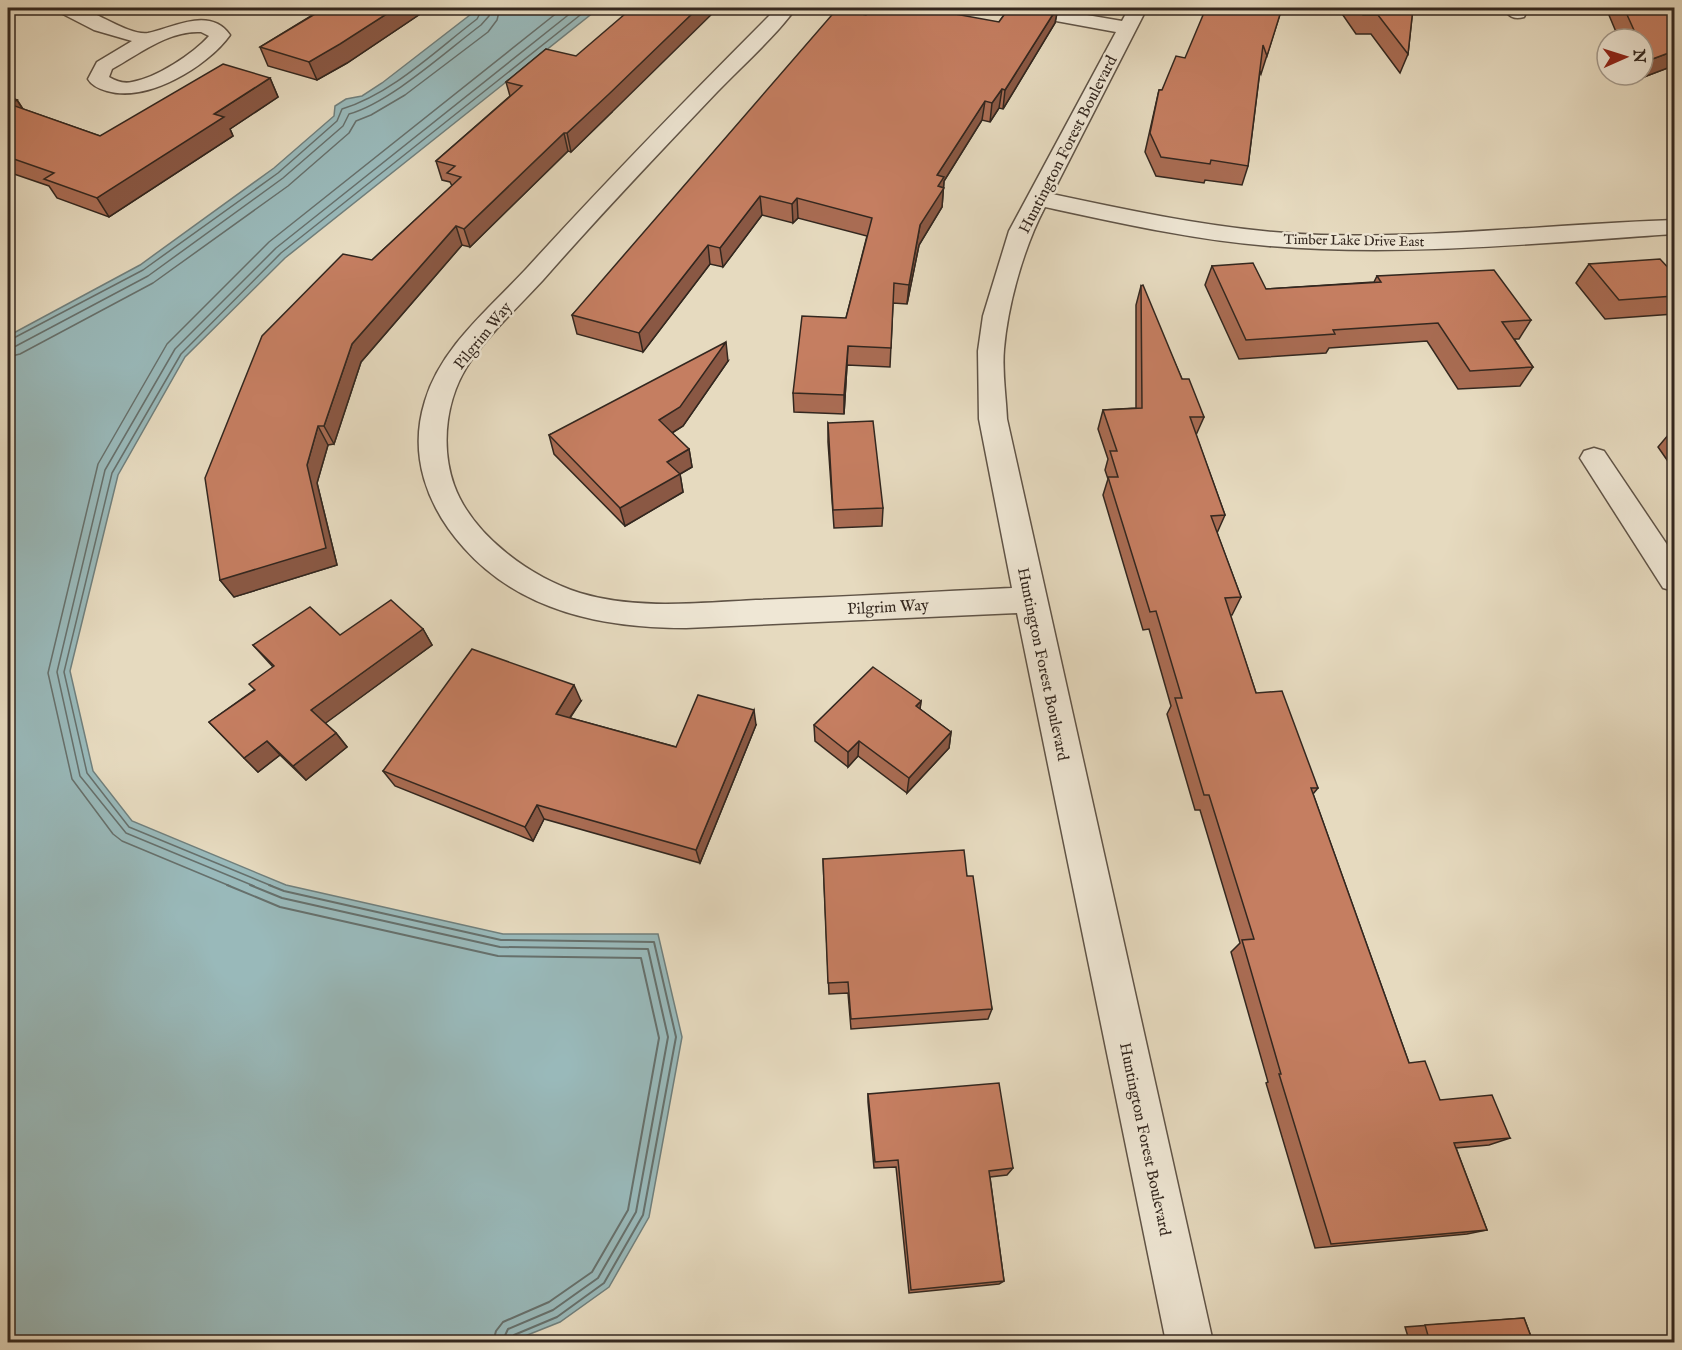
<svg xmlns="http://www.w3.org/2000/svg" width="1682" height="1350" font-family="'IM FELL English',serif">
<style>
.water{fill:#99b9ba;stroke:#707f7c;stroke-width:1.5}
.lines{fill:none;stroke-linecap:round;stroke-linejoin:round}
.shore-far1{stroke:#66706c;stroke-width:1.5}
.shore{stroke:#66706c;stroke-width:2}
.minor-casing{stroke:#605447;stroke-width:3}
.minor{fill:#efe7d5;fill-rule:evenodd}
.wall{fill:#a96c53;stroke:#33271f;stroke-width:1.5}
.shaded-wall{fill:#8a5844;stroke:#33271f;stroke-width:1.5}
.building{fill:#c57e61;stroke:#33271f;stroke-width:1.5}
.labels{text-anchor:middle;stroke-width:5;stroke-linejoin:round;paint-order:stroke}
.far-street-label{font-size:14px;fill:#33271f;stroke:#efe7d5}
.street-label{font-size:16px;fill:#33271f;stroke:#efe7d5}
</style>
<rect width="100%" height="100%" fill="#e6dabf"/>
<filter id="stains"><feTurbulence type="fractalNoise" baseFrequency=".00333" numOctaves="4"/><feColorMatrix values="0 0 0 0 .2 0 0 0 0 .09 0 0 0 0 .02 0 0 0 .5 -.17"/></filter>
<radialGradient id="worn" r=".72"><stop offset=".6" stop-color="#630" stop-opacity="0"/><stop offset="1" stop-color="#630" stop-opacity=".3"/></radialGradient>
<polygon class="water" points="479,8 599,8 285,258 185,357 118,475 70,671 93,771 132,821 286,885 503,934 658,934 682,1037 649,1217 609,1287 560,1322 510,1342 8,1342 8,336 140,265 274,168 334,116 335,106 346,99 362,96 382,83"/>
<g class="lines">
<g class="shore-far1">
<path d="M8,341L143,270L278,173L337,121L342,109C393,93 435,51 477,19L483,8"/>
<path d="M8,348L16,346L148,276L283,178L343,126L349,114C391,102 445,52 481,25L489,16L491,8"/>
<polyline points="8,357 20,354 153,283 288,186 349,133 356,121 371,115 405,95 488,32 497,20 500,8"/>
<polyline points="230,886 122,841 113,834 72,779 48,673 98,464 167,344 269,242 563,8"/>
<polyline points="254,886 126,833 80,776 57,672 105,470 175,349 276,248 577,8"/>
<polyline points="272,886 129,827 87,773 64,672 112,473 181,354 281,253 589,8"/>
</g>
<g class="shore">
<polyline points="227,885 280,907 498,956 641,958 659,1038 628,1210 592,1272 549,1302 503,1322 496,1331 493,1342"/>
<polyline points="250,885 282,898 500,947 648,949 668,1037 636,1212 598,1278 553,1310 508,1329 502,1342"/>
<polyline points="269,885 284,891 501,940 654,942 676,1037 643,1215 604,1283 557,1317 514,1335 510,1342"/>
</g>
<defs>
<g id="minor">
<path d="M57,8C63,7 73,6 79,8C97,12 130,36 148,33C173,28 210,6 230,35C207,67 147,103 107,91C100,89 92,86 88,79L97,62L132,41L94,30L59,12ZM201,32L209,36C193,54 156,78 132,82C123,84 116,81 109,77L112,69C139,54 169,30 201,32Z"/>
<path d="M777,8H796C774,38 743,65 717,92C658,154 599,216 543,280C518,307 491,332 470,362C446,397 440,445 454,485C472,535 530,577 580,593C636,610 699,603 756,600C841,597 927,592 1012,588L979,419L978,351L983,316L1009,231L1116,32L1018,14L1011,12L1009,8H1046L1122,21L1129,8H1147L1052,194C1141,213 1229,232 1321,235C1439,238 1556,224 1674,220V234C1540,243 1404,257 1269,246C1194,240 1119,223 1045,207C1024,247 1008,303 1004,349C1002,372 1006,396 1007,419L1213,1342H1166L1017,613L686,628C604,628 521,612 464,548C427,507 408,455 425,401C441,347 489,309 527,268C608,179 692,93 777,8Z"/>
<path d="M1503,8H1522L1526,13L1524,17C1513,20 1509,16 1503,8Z"/>
<polygon points="1594,448 1604,451 1674,555 1674,591 1663,588 1580,458 1584,451"/>
</g>
</defs>
<use href="#minor" class="minor-casing"/>
<use href="#minor" class="minor"/>
</g>
<g class="wall">
<polygon points="322,8 429,8 347,63 317,80 268,66 260,47 324,8"/>
<polygon points="1009,8 1065,8 1064,9 1058,8 1055,23 1003,109 999,108 990,122 982,120 944,181 942,207 919,245 907,304 893,303 890,367 847,365 844,414 794,412 793,393 846,318 867,236 798,218 793,223 762,215 723,267 710,264 643,352 577,334 572,315 866,15 999,22"/>
<polygon points="1282,8 1261,74 1260,71 1248,166 1242,185 1205,180 1204,183 1156,176 1145,152 1159,90 1162,90 1185,58"/>
<polygon points="1338,8 1413,8 1408,54 1400,73 1371,34 1356,34"/>
<polygon points="1606,8 1667,8 1673,66 1636,80 1634,75 1643,75 1643,39 1619,39"/>
<polygon points="546,49 612,112 571,152 568,151 470,247 462,245 361,362 334,444 328,445 317,483 337,565 234,597 220,580 372,260 452,186 450,182 442,180 436,161 510,96 506,82"/>
<polygon points="270,78 278,97 230,129 233,136 109,217 57,198 49,186 8,172 8,97 17,100 23,109 100,136"/>
<polygon points="1589,264 1674,274 1674,314 1605,319 1576,283"/>
<polygon points="1212,266 1266,289 1374,282 1377,276 1531,320 1519,339 1514,339 1533,367 1520,386 1458,389 1427,341 1329,348 1326,353 1239,359 1205,285"/>
<polygon points="1141,286 1182,379 1204,417 1196,435 1225,515 1217,533 1241,597 1232,615 1230,615 1256,693 1318,788 1313,794 1409,1063 1440,1100 1510,1138 1489,1145 1456,1148 1487,1230 1467,1234 1315,1248 1266,1083 1268,1082 1231,952 1240,943 1200,810 1195,810 1167,714 1171,706 1149,629 1143,630 1103,495 1108,479 1105,470 1108,459 1098,429 1103,410 1136,408 1136,305"/>
<polygon points="728,361 683,426 672,433 689,449 692,467 680,474 683,492 625,526 554,454 549,435"/>
<polygon points="828,423 883,508 882,526 834,528 828,442"/>
<polygon points="1674,428 1674,470 1658,447"/>
<polygon points="423,629 432,645 325,723 336,733 347,747 306,780 280,755 258,772 209,722 254,690 273,667 253,645 340,635"/>
<polygon points="581,701 570,718 676,747 756,725 700,863 544,819 533,841 395,786 383,771"/>
<polygon points="921,701 920,709 951,732 949,748 907,793 858,756 848,767 815,741 814,725"/>
<polygon points="823,859 967,876 992,1009 988,1019 851,1029 848,993 829,994"/>
<polygon points="868,1094 1013,1168 1007,1175 990,1177 1004,1281 999,1284 909,1293 896,1167 874,1168 868,1102"/>
<polygon points="1524,1318 1533,1342 1391,1342 1391,1341 1409,1340 1405,1327"/>
</g>
<g class="shaded-wall">
<polygon points="396,8 429,8 347,63 317,80 309,62"/>
<polygon points="698,8 718,8 612,112 571,152 567,133"/>
<polygon points="1057,8 1058,8 1055,23 1003,109 1005,90"/>
<polygon points="1674,51 1674,64 1673,66 1636,80 1639,75 1643,75 1643,68 1647,61"/>
<polygon points="270,78 278,97 230,129 233,136 109,217 97,198 214,114"/>
<polygon points="1002,89 999,108 990,122 992,103"/>
<polygon points="17,100 29,119 9,104"/>
<polygon points="985,101 982,120 944,181 942,207 919,245 907,304 909,285 920,225 937,175"/>
<polygon points="564,133 568,151 470,247 464,229"/>
<polygon points="760,196 762,215 723,267 720,248"/>
<polygon points="797,198 798,218 793,223 792,204"/>
<polygon points="456,226 462,245 361,362 334,444 324,426 352,344"/>
<polygon points="708,245 710,264 643,352 639,333"/>
<polygon points="726,342 728,361 683,426 662,439 659,420"/>
<polygon points="848,346 847,365 844,414 844,395"/>
<polygon points="318,426 328,445 317,483 337,565 234,597 220,580 307,465"/>
<polygon points="689,449 692,467 680,474 683,492 625,526 620,508 667,462"/>
<polygon points="423,629 432,645 323,725 311,710"/>
<polygon points="574,685 581,701 562,729 556,714"/>
<polygon points="921,701 919,717 916,706"/>
<polygon points="754,710 756,725 700,863 696,850"/>
<polygon points="951,732 949,748 907,793 909,778"/>
<polygon points="336,733 347,747 306,780 293,766"/>
<polygon points="267,741 280,755 258,772 244,758"/>
<polygon points="859,741 858,756 848,767 848,752"/>
<polygon points="537,805 544,819 533,841 525,827"/>
</g>
<g class="building">
<polygon points="325,8 396,8 340,44 309,62 260,47"/>
<polygon points="632,8 698,8 609,94 567,133 564,133 464,229 456,226 352,344 324,426 318,426 307,465 326,548 220,580 205,478 262,336 343,254 372,260 461,177 447,173 455,166 436,161 522,86 506,82 546,49 576,56"/>
<polygon points="872,8 922,8 999,22 1009,8 1057,8 1005,90 1002,89 992,103 985,101 937,175 944,177 938,186 944,188 920,225 909,285 894,283 891,348 848,346 844,395 793,393 802,316 846,318 872,218 797,198 792,204 760,196 720,248 708,245 639,333 572,315 837,9 866,15"/>
<polygon points="1206,8 1282,8 1267,56 1263,45 1248,166 1211,160 1210,164 1161,157 1150,133 1159,90 1162,90 1176,56 1185,58"/>
<polygon points="1358,8 1413,8 1408,54 1378,15 1363,15"/>
<polygon points="1624,8 1667,8 1674,24 1674,51 1647,61 1643,51 1643,39 1638,39"/>
<polygon points="223,64 270,78 214,114 224,117 97,198 44,179 54,173 8,157 8,97 17,100 9,104 100,136"/>
<polygon points="1660,259 1674,274 1674,296 1619,300 1589,264"/>
<polygon points="1253,263 1266,289 1381,282 1377,276 1494,270 1531,320 1502,322 1533,367 1470,371 1438,323 1333,330 1335,334 1246,340 1212,266"/>
<polygon points="1143,285 1182,379 1189,379 1204,417 1190,417 1225,515 1211,516 1241,597 1225,598 1256,693 1282,691 1318,788 1311,788 1409,1063 1425,1061 1440,1100 1492,1095 1510,1138 1454,1143 1487,1230 1331,1244 1279,1074 1281,1074 1242,940 1254,939 1209,795 1204,795 1175,698 1182,698 1156,611 1150,612 1108,477 1118,477 1110,451 1117,451 1103,410 1142,408 1141,286"/>
<polygon points="726,342 680,407 659,420 689,449 667,462 680,474 620,508 549,435"/>
<polygon points="873,421 883,508 833,510 828,423"/>
<polygon points="391,600 423,629 311,710 336,733 293,766 267,741 244,758 209,722 255,690 249,684 274,666 253,645 310,607 340,635"/>
<polygon points="472,649 574,685 556,714 676,747 698,695 754,710 696,850 537,805 525,827 383,771"/>
<polygon points="873,667 921,701 916,706 951,732 909,778 859,741 848,752 814,725"/>
<polygon points="964,850 967,876 973,876 992,1009 851,1019 848,982 828,983 823,859"/>
<polygon points="999,1083 1013,1168 989,1171 1004,1281 911,1290 898,1160 875,1162 868,1094"/>
<polygon points="1524,1318 1533,1342 1411,1342 1410,1340 1429,1339 1425,1325"/>
</g>
<g class="labels">
<g class="far-street-label">
<text transform="translate(1354 240) rotate(1)" y="5">Timber Lake Drive East</text>
</g>
<g class="street-label">
<text transform="translate(1067 144) rotate(-63)" y="6">Huntington Forest Boulevard</text>
<text transform="translate(482 335) rotate(-51)" y="6">Pilgrim Way</text>
<text transform="translate(888 606) rotate(-3)" y="6">Pilgrim Way</text>
<text transform="translate(1044 664) rotate(78)" y="6">Huntington Forest Boulevard</text>
<text transform="translate(1146 1139) rotate(78)" y="6">Huntington Forest Boulevard</text>
</g>
</g>
<rect width="1682" height="1350" fill="none" stroke="#e6dabf" stroke-width="30"/>
<rect x="9" y="9" width="1664" height="1332" fill="none" stroke="#33271f" stroke-width="3"/>
<rect x="15" y="15" width="1652" height="1320" fill="none" stroke="#33271f" stroke-width="1.5"/>
<g transform="translate(1625 57) rotate(87)"><circle r="28" fill="#efe7d5" stroke="#a49a8c" stroke-width="1.5"/>
<path d="M0-4.5L10 22L0 15L-10 22Z" fill="#8f2418"/>
<text y="-9" font-size="16" font-weight="bold" text-anchor="middle" fill="#33271f">N</text>
</g>
<rect width="100%" height="100%" filter="url(#stains)"/>
<rect width="100%" height="100%" fill="url(#worn)"/>
</svg>
